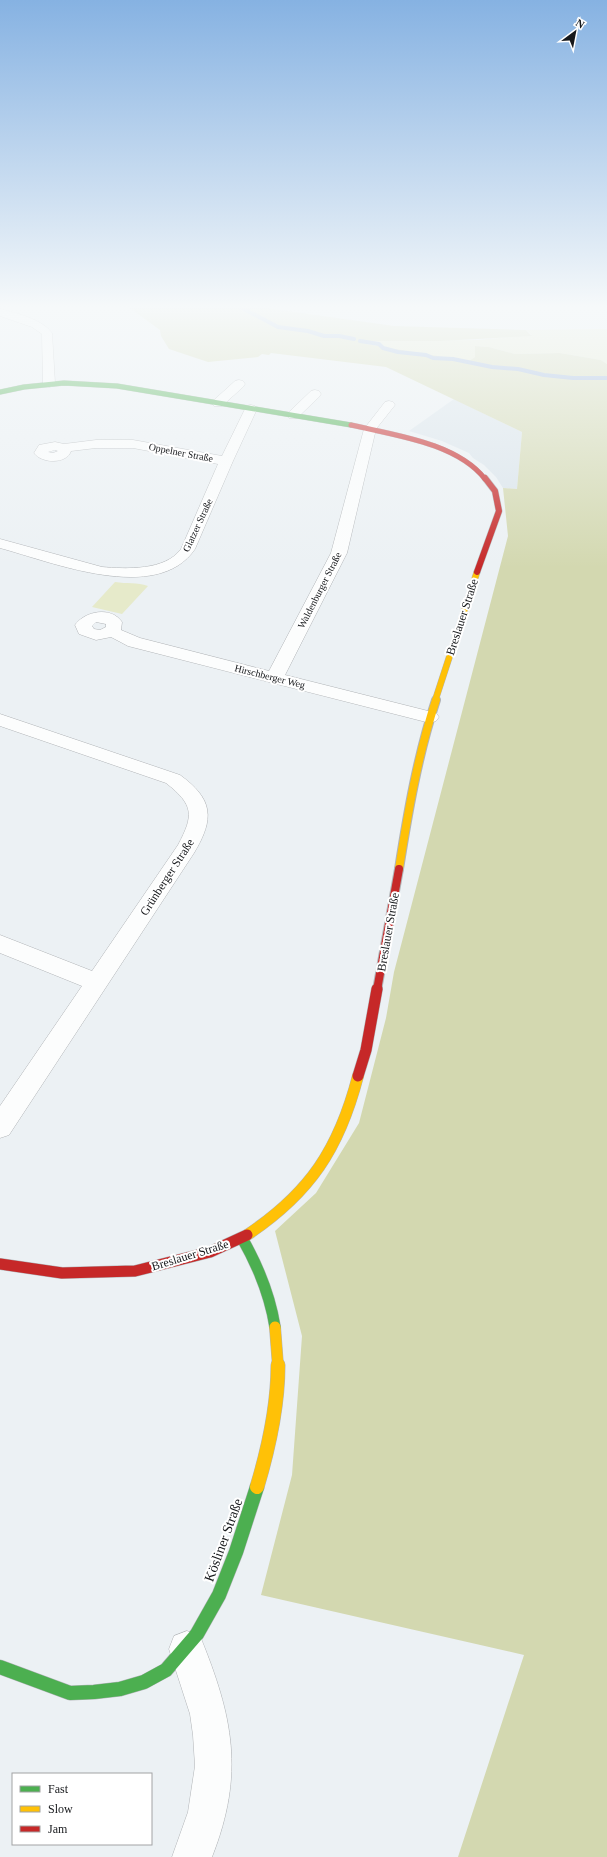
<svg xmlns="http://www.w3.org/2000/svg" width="607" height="1857" font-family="'Times New Roman',serif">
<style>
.built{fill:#dae4eb}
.green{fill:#e6eaca}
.forest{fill:#d3d8b0}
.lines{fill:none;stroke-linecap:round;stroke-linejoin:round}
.stream{stroke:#94afd9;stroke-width:4}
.street-casing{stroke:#b1b4b7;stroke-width:1}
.fast-far2-casing{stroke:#b1b4b7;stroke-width:5.5}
.fast-far1-casing{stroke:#b1b4b7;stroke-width:12}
.fast-casing{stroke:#b1b4b7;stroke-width:15}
.slow-far3-casing{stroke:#b1b4b7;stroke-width:7}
.slow-far2-casing{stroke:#b1b4b7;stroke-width:10}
.slow-far1-casing{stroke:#b1b4b7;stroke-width:12}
.slow-casing{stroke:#b1b4b7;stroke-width:15}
.jam-far3-casing{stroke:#b1b4b7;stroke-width:5.5}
.jam-far2-casing{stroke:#b1b4b7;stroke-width:7}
.jam-far1-casing{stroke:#b1b4b7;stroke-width:10}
.jam-casing{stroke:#b1b4b7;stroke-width:12}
.street{fill:#fcfdfd;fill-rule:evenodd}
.fast-far2{stroke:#4caf50;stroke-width:5}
.fast-far1{stroke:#4caf50;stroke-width:11}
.fast{stroke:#4caf50;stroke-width:14}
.slow-far3{stroke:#ffc107;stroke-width:6}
.slow-far2{stroke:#ffc107;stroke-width:8}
.slow-far1{stroke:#ffc107;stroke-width:11}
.slow{stroke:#ffc107;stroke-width:14}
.jam-far3{stroke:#c62828;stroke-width:5}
.jam-far2{stroke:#c62828;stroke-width:6}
.jam-far1{stroke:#c62828;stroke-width:8}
.jam{stroke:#c62828;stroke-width:11}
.labels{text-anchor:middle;stroke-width:4;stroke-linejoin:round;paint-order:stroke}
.far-street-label{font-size:10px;fill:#16181b;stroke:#fff}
.street-label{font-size:12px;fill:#16181b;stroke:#fff}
.near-street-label{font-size:14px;fill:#16181b;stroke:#fff}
</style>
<rect width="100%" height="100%" fill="#ecf1f4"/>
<polygon class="built" points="454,399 522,432 517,489 503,488 496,477 484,465 473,458 469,453 442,441 409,431"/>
<g class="green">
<polygon points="607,329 607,364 601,360 560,353 515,354 489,347 475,346 475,357 469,361 366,344 368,341 477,340 532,335 526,330"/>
<path d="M115,582C127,584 137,582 148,586L122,614L92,607Z"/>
</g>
<polygon class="forest" points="130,308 266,308 394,326 526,330 532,336 440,341 368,341 366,344 469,361 475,357 475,346 489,347 515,354 560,353 601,360 607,364 607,1857 458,1857 524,1655 261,1595 292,1475 302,1336 275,1231 316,1193 359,1123 386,1018 394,972 508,536 503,488 517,489 522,432 386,367 271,353 269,355 262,354 258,357 208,362 169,349 161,336 160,330"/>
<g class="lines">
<g class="stream">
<polyline points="242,308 278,327 308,331 324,336 339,336 354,339"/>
<polyline points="360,341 379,344 383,348 398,352 426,355 433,358 453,359 492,367 518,369 544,375 573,378 607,378"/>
</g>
<defs>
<g id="street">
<path d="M0,309C16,313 42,319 52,333L55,383L53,386L49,387L43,383L42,334L32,327L0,316Z"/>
<polygon points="239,380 243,381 245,384 243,387 222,406 214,406 212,403 214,400 235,381"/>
<polygon points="315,390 319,391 321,394 319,397 297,418 289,418 287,415 289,412 311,391"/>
<path d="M389,401L393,402L395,405L376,429L347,553L285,675L436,713L439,717L436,721L430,723L128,646L111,637L96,640L79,634L75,625C85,611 111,606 122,622L121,630L140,638L269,671L331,553L364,429L385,402ZM96,622L106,624V627L100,630L94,629L92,626Z"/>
<path d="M251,405L255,406L257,409L233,461L195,549C157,605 52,562 0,548V539L102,567C126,569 165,571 181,549L218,464L133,448H96L71,451C67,464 42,464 34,453L39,445L55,442L64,444L96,440H133L222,456L245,409L247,406ZM55,450L58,451L53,453L48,452Z"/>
<path d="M0,714L180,775C213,799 215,818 194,853L9,1135L0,1138V1106L82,986L0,953V935L92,971L178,845C194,815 194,805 166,783L0,726Z"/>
<path d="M187,1631L200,1636C233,1717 245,1773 212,1857H172L188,1812L195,1766L193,1735L190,1714L169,1649L174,1636Z"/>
</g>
<polyline id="fast-far2" points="0,392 24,387 64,383 117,386 351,425"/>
<path id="fast-far1" d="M242,1238C258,1266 270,1295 275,1327"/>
<polyline id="fast" points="0,1667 70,1693 94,1692 120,1689 144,1682 166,1670 197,1634 219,1595 236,1552 257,1487"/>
<polyline id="slow-far3" points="435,701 477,572"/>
<path id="slow-far2" d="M399,869C408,812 418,754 436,700"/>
<g id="slow-far1">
<path d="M247,1235C310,1193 339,1149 358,1076"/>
<polyline points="275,1327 278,1366"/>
</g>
<path id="slow" d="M257,1487C269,1447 278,1407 278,1365"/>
<path id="jam-far3" d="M351,425C394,435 457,443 485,479"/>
<polyline id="jam-far2" points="477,572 499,511 495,491 485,478"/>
<polyline id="jam-far1" points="377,990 399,869"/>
<g id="jam">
<polyline points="358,1076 366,1050 377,989"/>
<polyline points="0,1264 62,1273 135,1271 210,1252 247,1235"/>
</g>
</defs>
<use href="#street" class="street-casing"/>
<use href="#fast-far2" class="fast-far2-casing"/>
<use href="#fast-far1" class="fast-far1-casing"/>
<use href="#fast" class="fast-casing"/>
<use href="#slow-far3" class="slow-far3-casing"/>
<use href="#slow-far2" class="slow-far2-casing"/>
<use href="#slow-far1" class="slow-far1-casing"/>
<use href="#slow" class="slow-casing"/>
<use href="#jam-far3" class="jam-far3-casing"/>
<use href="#jam-far2" class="jam-far2-casing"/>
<use href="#jam-far1" class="jam-far1-casing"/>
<use href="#jam" class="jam-casing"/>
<use href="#street" class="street"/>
<use href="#fast-far2" class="fast-far2"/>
<use href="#fast-far1" class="fast-far1"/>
<use href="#fast" class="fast"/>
<use href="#slow-far3" class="slow-far3"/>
<use href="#slow-far2" class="slow-far2"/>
<use href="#slow-far1" class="slow-far1"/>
<use href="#slow" class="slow"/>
<use href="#jam-far3" class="jam-far3"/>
<use href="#jam-far2" class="jam-far2"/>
<use href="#jam-far1" class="jam-far1"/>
<use href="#jam" class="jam"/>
</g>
<linearGradient id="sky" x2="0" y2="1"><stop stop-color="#86b2e2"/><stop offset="0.54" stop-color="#f6f9fa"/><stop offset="1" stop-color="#f6f9fa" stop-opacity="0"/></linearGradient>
<rect width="607" height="568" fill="url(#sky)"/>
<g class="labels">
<g class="far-street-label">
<text transform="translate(181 452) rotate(11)" y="4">Oppelner Straße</text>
<text transform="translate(197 525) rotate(-65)" y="4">Glatzer Straße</text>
<text transform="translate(319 590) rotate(-63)" y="4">Waldenburger Straße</text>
<text transform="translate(270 676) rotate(14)" y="4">Hirschberger Weg</text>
</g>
<g class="street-label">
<text transform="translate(462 617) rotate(-72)" y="4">Breslauer Straße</text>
<text transform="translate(167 877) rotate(-57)" y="4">Grünberger Straße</text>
<text transform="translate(388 932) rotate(-80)" y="4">Breslauer Straße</text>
<text transform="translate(190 1255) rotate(-17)" y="4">Breslauer Straße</text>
</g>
<g class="near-street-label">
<text transform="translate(223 1540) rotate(-70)" y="5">Kösliner Straße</text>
</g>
</g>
<rect x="12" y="1773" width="140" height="72" fill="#ffffff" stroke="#a2a3a4"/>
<rect x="20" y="1786" width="20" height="6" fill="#4caf50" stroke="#a2a3a4"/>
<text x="48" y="1793" font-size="12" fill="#16181b">Fast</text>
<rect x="20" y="1806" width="20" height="6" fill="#ffc107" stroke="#a2a3a4"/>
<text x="48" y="1813" font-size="12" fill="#16181b">Slow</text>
<rect x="20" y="1826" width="20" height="6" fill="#c62828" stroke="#a2a3a4"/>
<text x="48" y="1833" font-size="12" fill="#16181b">Jam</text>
<g transform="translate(575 32) rotate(32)" stroke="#ffffff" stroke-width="3" paint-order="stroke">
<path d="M0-3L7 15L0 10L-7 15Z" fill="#16181b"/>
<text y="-6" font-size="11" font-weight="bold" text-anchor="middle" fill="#16181b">N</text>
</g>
</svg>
